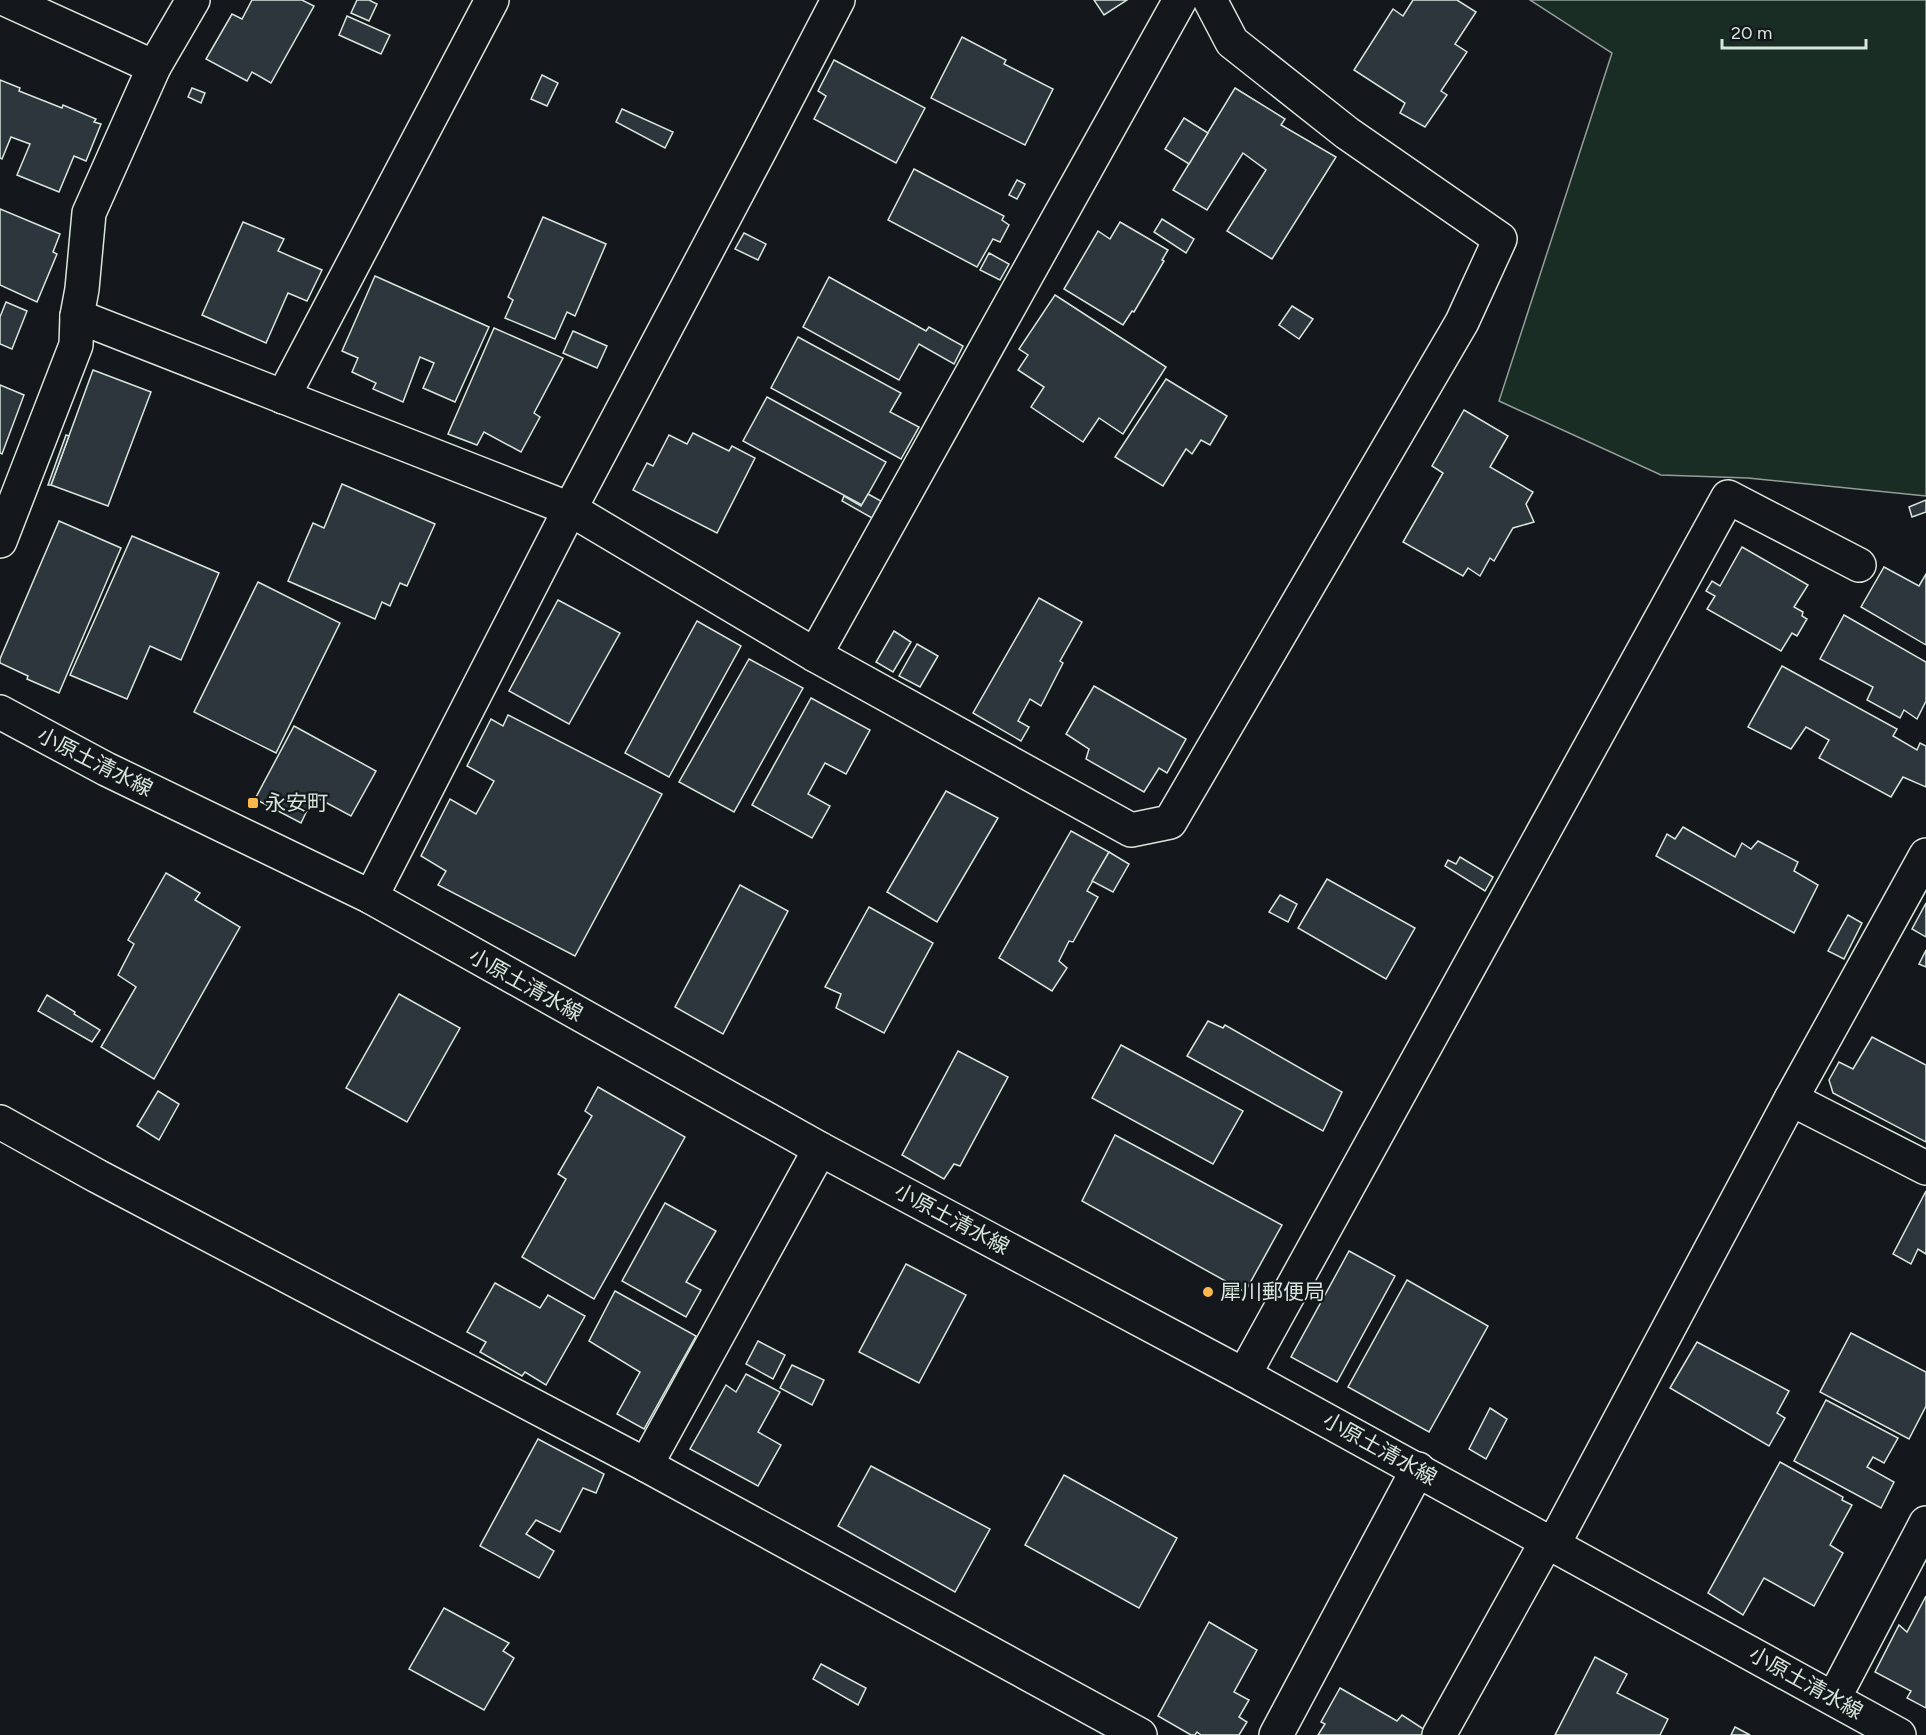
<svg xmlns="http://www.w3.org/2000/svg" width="1926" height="1735" font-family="Figtree,'Noto Sans JP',sans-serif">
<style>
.green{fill:#1a2d24;stroke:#939e99;stroke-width:1.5}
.building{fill:#2c363c;stroke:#d8e6dc;stroke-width:1.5}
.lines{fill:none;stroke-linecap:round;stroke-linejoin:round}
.street-casing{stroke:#d8e6dc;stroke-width:36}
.secondary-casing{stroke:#d8e6dc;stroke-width:36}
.street{stroke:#14181c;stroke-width:33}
.secondary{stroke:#14181c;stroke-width:33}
.poi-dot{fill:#ffb74d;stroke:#14181c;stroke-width:2}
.labels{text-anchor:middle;stroke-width:4.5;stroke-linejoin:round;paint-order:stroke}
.street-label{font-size:21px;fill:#d8e6dc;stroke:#14181c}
.poi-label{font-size:21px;fill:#d8e6dc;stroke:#14181c;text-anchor:start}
</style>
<rect width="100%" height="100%" fill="#14181c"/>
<polygon class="green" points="1530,0 1926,0 1926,496 1748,478 1661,475 1499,401 1612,53"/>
<g class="building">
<polygon points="252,0 302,0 314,6 271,83 252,72 247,81 206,59 232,14 242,19"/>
<polygon points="357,0 369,0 377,4 369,21 351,13"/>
<polygon points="1094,0 1127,0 1104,15"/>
<polygon points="1413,0 1457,0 1476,12 1455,44 1467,52 1441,91 1447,95 1425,127 1400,113 1405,103 1354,70 1393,9 1403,16"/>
<polygon points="347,16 390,35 381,54 339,35"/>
<polygon points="962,37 1006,60 1004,64 1053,89 1025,145 931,98"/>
<polygon points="834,60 925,108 896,163 814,119 826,96 818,91"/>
<polygon points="542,75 558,83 547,106 531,99"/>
<polygon points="0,80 20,88 19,91 62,108 63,105 96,119 94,122 101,124 86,161 74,156 59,192 17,175 30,144 11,137 2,159 0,158"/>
<polygon points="192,88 205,93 201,103 188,97"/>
<polygon points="1235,88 1285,119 1281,125 1336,157 1272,259 1227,231 1266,170 1243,153 1207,210 1173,190"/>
<polygon points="622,109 673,132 665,148 616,122"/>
<polygon points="1184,118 1208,133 1189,164 1165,149"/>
<polygon points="914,169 1004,216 1002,220 1009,225 1000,242 993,239 977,267 888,220"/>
<polygon points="1017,180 1025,184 1017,199 1009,195"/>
<polygon points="0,209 60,234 53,252 57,254 37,302 0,285"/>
<polygon points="543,217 606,244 575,316 567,312 555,339 505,318 513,300 508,297"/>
<polygon points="1162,219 1194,239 1186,253 1154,232"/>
<polygon points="243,222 284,239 278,251 322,270 307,301 288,293 266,343 202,315"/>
<polygon points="1120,222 1168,250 1162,260 1164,261 1134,312 1132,311 1123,325 1064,289 1098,231 1110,239"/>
<polygon points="744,233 766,244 758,260 735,249"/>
<polygon points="989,253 1009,264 1000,280 980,270"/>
<polygon points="375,276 489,327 455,402 423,388 434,363 420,357 403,402 373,389 376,383 352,372 358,358 342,351"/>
<polygon points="829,277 926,331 929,327 963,346 954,364 919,344 899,380 803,327"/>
<polygon points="1055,295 1166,367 1123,434 1099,418 1083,442 1031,407 1044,387 1018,370 1028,355 1019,349"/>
<polygon points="6,302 27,311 12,349 0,344 0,317"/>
<polygon points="1292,306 1313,319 1299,339 1279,325"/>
<polygon points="494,328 563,358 534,413 540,417 521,452 484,432 477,445 448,434"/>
<polygon points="573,331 607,346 597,368 563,353"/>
<polygon points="798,337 901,393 890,412 919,427 901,459 771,388"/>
<polygon points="93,370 151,392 108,506 51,485"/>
<polygon points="1166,379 1227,416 1210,445 1201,440 1192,454 1186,449 1163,486 1115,457"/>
<polygon points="0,385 24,395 2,454 0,453"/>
<polygon points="767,397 886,462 862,505 743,441"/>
<polygon points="1464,410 1508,436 1490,467 1533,492 1526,504 1534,522 1513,528 1494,561 1490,558 1480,576 1468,568 1463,576 1403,542 1443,473 1432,466"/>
<polygon points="693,433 729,451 732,446 755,458 717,533 633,490 647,463 653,466 669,435 687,444"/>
<polygon points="66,435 69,436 51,485 48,485"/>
<polygon points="342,484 435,524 407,586 400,583 390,606 382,602 375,619 288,581 313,523 324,528"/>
<polygon points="868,494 881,501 872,518 842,501 844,496 861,506"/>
<polygon points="1926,500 1926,512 1912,517 1909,507"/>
<polygon points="59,521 121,548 59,693 27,679 28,676 0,663 0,659"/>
<polygon points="132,536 219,573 181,660 150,646 127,699 70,675"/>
<polygon points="1742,547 1808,585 1794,607 1803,612 1802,616 1807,619 1797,636 1792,633 1781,651 1707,609 1715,596 1706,591 1712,581 1720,586"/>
<polygon points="1884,567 1919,586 1926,574 1926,645 1861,607"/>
<polygon points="258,582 340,623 276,753 194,712"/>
<polygon points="1039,598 1082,622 1060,661 1063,663 1041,706 1030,699 1018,721 1029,727 1021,741 973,713"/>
<polygon points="558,600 620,633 569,724 509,691"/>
<polygon points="1844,615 1926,662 1926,701 1917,719 1904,710 1900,718 1867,700 1873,687 1820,659"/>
<polygon points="697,621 741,646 669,777 625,753"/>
<polygon points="894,631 911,642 893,672 876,662"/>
<polygon points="917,644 938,656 920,687 899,676"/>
<polygon points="749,659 803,688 734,812 679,782"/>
<polygon points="1782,666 1897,729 1893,736 1917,750 1920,743 1926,746 1926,787 1903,777 1891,797 1819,758 1829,740 1806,727 1791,749 1748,727"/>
<polygon points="1094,686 1186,739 1167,773 1159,768 1144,792 1086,759 1089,749 1066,734"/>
<polygon points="811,698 870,730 846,774 825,763 808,794 830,806 812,838 752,805"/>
<polygon points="508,715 662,794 575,956 438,885 446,871 421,856 450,799 476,814 494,781 467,766 491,719 503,726"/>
<polygon points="294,726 376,771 351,816 314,796 301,823 255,799"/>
<polygon points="946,791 998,818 937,922 887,892"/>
<polygon points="1683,827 1735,857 1742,843 1751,849 1758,841 1798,862 1794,871 1818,885 1794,933 1656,856 1667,834 1675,839"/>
<polygon points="1071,831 1109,852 1087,891 1098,897 1073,942 1069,941 1059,961 1067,968 1052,991 999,958"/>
<polygon points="1109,852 1129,864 1113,892 1092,881"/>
<polygon points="1460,857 1493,877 1485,891 1445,866 1448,860 1456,864"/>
<polygon points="166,873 200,893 195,900 240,927 154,1079 101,1047 136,987 118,975 134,944 128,940"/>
<polygon points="1327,879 1415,928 1386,979 1298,928"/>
<polygon points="740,885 788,911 723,1034 675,1007"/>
<polygon points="1280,895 1297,904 1288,922 1269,912"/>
<polygon points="1926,903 1926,937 1912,929"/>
<polygon points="869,907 933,943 884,1033 836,1008 841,994 825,987"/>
<polygon points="1848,915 1862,923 1844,959 1828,951"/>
<polygon points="1926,950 1926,967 1919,964"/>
<polygon points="399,994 460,1028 407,1122 346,1088"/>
<polygon points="47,995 75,1012 74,1014 100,1030 92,1042 38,1011"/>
<polygon points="1208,1021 1223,1028 1225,1025 1342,1092 1323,1131 1187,1056"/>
<polygon points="1872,1037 1926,1065 1926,1142 1833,1093 1829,1080 1839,1062 1853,1069"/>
<polygon points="1121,1045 1243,1111 1213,1164 1092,1098"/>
<polygon points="958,1051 1008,1077 960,1166 954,1164 944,1179 902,1155"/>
<polygon points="598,1087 685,1137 594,1299 522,1257 566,1179 558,1174 592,1116 585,1111"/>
<polygon points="158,1091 179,1104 159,1140 137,1126"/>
<polygon points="1115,1135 1282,1225 1245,1292 1082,1201"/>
<polygon points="1926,1191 1926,1254 1918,1249 1911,1264 1893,1254"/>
<polygon points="665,1203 716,1231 686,1282 701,1290 686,1317 622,1281"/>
<polygon points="1349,1251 1395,1276 1337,1382 1291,1357"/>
<polygon points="906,1264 966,1295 919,1383 859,1352"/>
<polygon points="1407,1280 1488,1326 1429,1432 1348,1387"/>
<polygon points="495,1283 540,1308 548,1295 585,1316 546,1385 525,1372 522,1376 480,1352 486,1342 467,1332"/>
<polygon points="615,1291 696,1336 644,1429 617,1414 640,1372 589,1341"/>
<polygon points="1851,1333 1926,1372 1926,1406 1909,1439 1820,1392"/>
<polygon points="758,1341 785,1355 773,1379 746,1364"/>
<polygon points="1697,1342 1789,1391 1777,1413 1785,1418 1769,1446 1670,1388"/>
<polygon points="792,1365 824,1380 812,1405 780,1388"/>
<polygon points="746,1374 780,1392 758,1432 781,1445 758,1486 690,1449 726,1385 736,1392"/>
<polygon points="1826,1400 1898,1438 1884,1463 1873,1457 1867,1467 1894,1482 1881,1508 1794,1461"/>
<polygon points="1490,1408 1507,1419 1486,1459 1469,1449"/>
<polygon points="538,1439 604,1474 596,1493 583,1488 560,1532 536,1520 526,1534 554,1551 539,1578 480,1546"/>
<polygon points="1780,1462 1843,1497 1842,1500 1852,1505 1830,1545 1843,1553 1814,1606 1764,1578 1743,1615 1708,1593"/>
<polygon points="871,1466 990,1529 955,1592 838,1526"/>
<polygon points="1064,1475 1177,1538 1139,1608 1025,1545"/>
<polygon points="1926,1596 1926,1708 1907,1698 1911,1691 1875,1672 1899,1625 1907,1632"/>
<polygon points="444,1608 509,1643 503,1651 514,1658 484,1710 409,1669"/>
<polygon points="1209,1622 1257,1650 1234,1692 1249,1700 1239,1717 1247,1722 1239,1735 1201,1735 1197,1732 1195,1735 1191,1735 1158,1716"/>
<polygon points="1595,1657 1627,1674 1617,1693 1668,1719 1660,1735 1555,1735"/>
<polygon points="821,1664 866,1688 858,1705 813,1679"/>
<polygon points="1340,1688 1397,1721 1402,1715 1425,1730 1422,1735 1318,1735 1325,1724 1321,1722"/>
<polygon points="1735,1727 1750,1735 1731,1735"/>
</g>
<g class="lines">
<defs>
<g id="street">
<polyline points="7,0 154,67"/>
<polyline points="77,316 570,509 815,655 1131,830 1170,822 1462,322 1500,239 1347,133 1232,42 1210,0"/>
<polyline points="283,397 492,0"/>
<polyline points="0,541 76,345 77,316 82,289 89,213 154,67 193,0"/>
<polyline points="815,655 1180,0"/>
<polyline points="371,897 570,509 759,152 838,0"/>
<polyline points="1791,1099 1926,1168"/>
<polyline points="0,1122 97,1176 646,1465 1140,1735"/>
<polyline points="1244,1375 1728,497 1859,565"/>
<polyline points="646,1465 820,1149"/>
<polyline points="1553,1545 1791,1099 1926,855"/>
<polyline points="1834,1698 1926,1523"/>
<polyline points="1276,1735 1418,1469"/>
<polyline points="1439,1735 1547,1541"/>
</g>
<polyline id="secondary" points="0,712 106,769 371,897 820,1149 1244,1375 1899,1735"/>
</defs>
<use href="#street" class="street-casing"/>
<use href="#secondary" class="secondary-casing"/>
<use href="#street" class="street"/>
<use href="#secondary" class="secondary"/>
</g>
<g class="poi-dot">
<rect x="247" y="797" width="12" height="12" rx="3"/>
<circle cx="1208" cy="1292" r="6"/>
</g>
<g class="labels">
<g class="street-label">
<text transform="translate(95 762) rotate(27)" y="7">小原土清水線</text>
<text transform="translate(526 985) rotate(29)" y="7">小原土清水線</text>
<text transform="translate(952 1219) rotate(28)" y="7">小原土清水線</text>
<text transform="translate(1380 1449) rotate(29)" y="7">小原土清水線</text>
<text transform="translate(1806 1683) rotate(29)" y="7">小原土清水線</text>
</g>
<g class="poi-label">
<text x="265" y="810">永安町</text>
<text x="1220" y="1299">犀川郵便局</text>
</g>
</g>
<path d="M1722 39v9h144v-9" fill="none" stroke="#d8e6dc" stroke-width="3"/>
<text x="1731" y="39" font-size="18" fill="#d8e6dc" stroke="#14181c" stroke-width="4.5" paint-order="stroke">20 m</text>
</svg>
